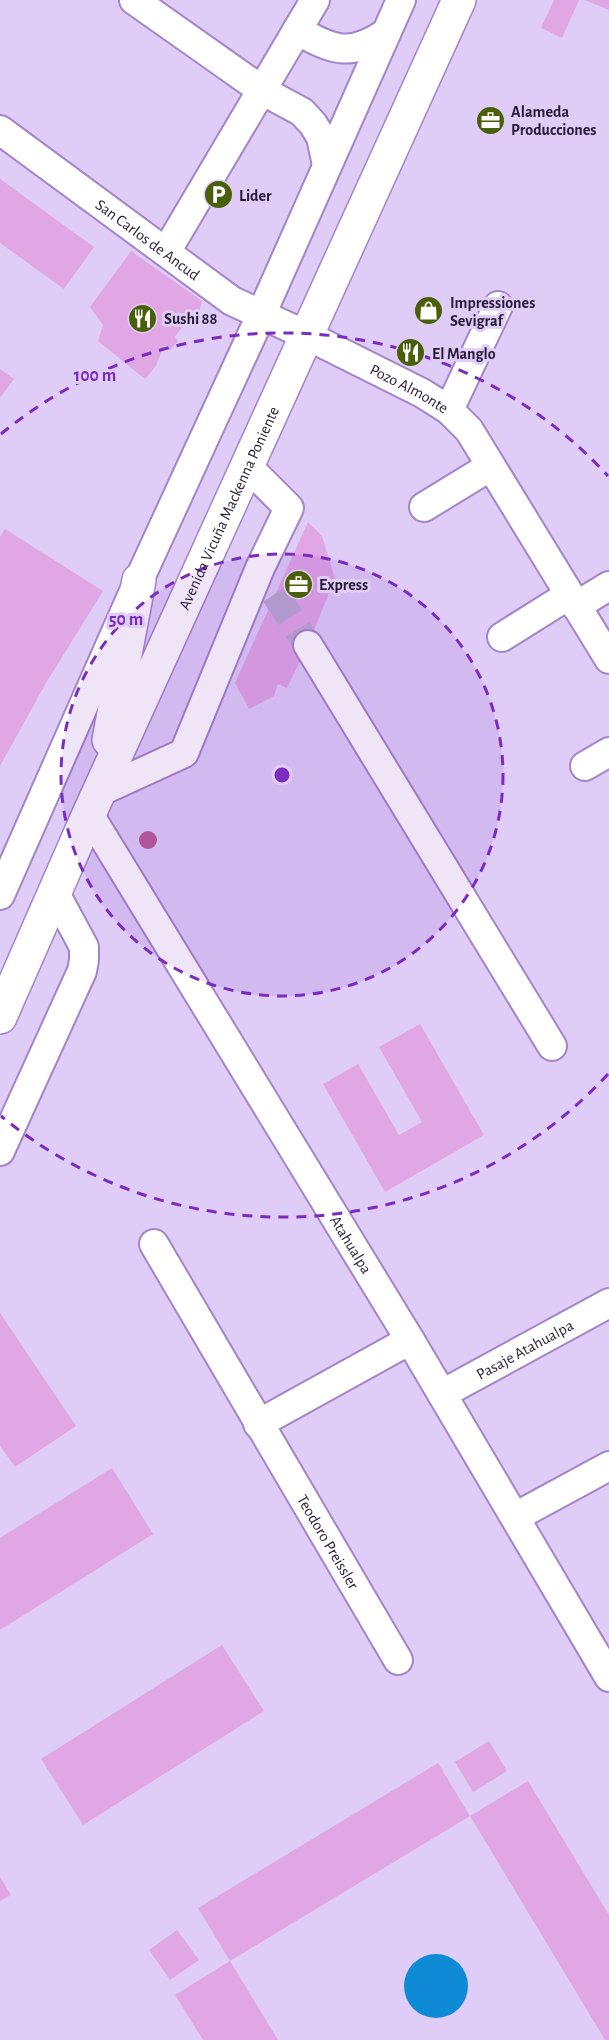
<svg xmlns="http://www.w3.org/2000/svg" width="609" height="2040" font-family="'Alegreya Sans',sans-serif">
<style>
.water{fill:#0f8bd5}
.building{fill:#e0a7e4}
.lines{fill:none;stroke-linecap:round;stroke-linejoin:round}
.minor-tunnel{stroke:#baa9d1;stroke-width:28;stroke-dasharray:28 14;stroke-linecap:butt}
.minor-casing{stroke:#a385c8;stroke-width:32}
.major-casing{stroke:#a385c8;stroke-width:36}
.minor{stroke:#fff;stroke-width:28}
.major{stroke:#fff;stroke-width:33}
.tree{fill:#b85c96}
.ring{fill:none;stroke:#7b2cbf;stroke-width:3;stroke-dasharray:10 8}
.labels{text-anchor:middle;stroke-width:6;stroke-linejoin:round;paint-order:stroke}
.poi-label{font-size:16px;font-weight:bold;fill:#271a35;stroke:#dfcdf8;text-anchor:start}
.street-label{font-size:16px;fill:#271a35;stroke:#dfcdf8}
.centre{fill:#7b2cbf;stroke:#dfcdf8;stroke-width:3}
.ring-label{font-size:18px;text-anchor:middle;font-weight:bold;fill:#7b2cbf;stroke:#dfcdf8;stroke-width:6;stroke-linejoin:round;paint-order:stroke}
</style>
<rect width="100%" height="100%" fill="#dfcdf8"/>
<circle class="water" cx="436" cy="1986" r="32"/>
<g class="building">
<polygon points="554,0 579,0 562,38 541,28"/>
<polygon points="585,0 609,0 609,10"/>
<polygon points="0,179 94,247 64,289 0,243"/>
<polygon points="131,251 202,301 199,312 194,310 175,337 178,341 170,350 164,345 156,366 145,379 98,341 103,325 90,307"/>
<polygon points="0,369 14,379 0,398"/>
<polygon points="308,522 322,536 335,578 308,645 287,688 278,684 274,696 249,709 235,683"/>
<polygon points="5,529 103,591 46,683 0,766 0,537"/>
<polygon points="420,1024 484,1135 385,1192 323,1084 358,1064 399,1135 422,1122 379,1047"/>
<polygon points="0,1313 76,1426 15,1467 0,1446"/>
<polygon points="112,1468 153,1534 0,1630 0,1538"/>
<polygon points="222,1645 264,1711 83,1825 41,1759"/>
<polygon points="489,1741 507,1771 473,1792 455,1762"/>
<polygon points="438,1763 470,1816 230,1961 198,1908"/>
<polygon points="528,1781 609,1915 609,2040 605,2040 470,1816"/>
<polygon points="0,1877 11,1895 0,1901"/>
<polygon points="177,1930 199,1960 170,1980 149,1950"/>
<polygon points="230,1961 278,2040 203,2040 175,1995"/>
</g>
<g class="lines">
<polyline class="minor-tunnel" points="275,594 308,645"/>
<defs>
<g id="minor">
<polyline points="134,0 263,91 302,112 313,124 321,137 327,165"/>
<path d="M297,30C332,50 350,58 386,33"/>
<path id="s1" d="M0,130L232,301L306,335L422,393L449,410L469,430L609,659"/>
<polyline points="166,252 315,0"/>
<polyline points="449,410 498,306"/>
<polyline points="424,507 491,466"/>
<polyline points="576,606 609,586"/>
<polyline points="502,637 569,595"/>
<polyline points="308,645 552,1046"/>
<polyline points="585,766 609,752"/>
<polyline points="99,792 184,753 260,568 289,508 247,466"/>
<path id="s2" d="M89,814L410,1340L609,1677"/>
<polyline points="0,895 139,580 261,315 401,0"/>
<polyline points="0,1151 82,971 84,960 84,947 55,893"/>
<path id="s3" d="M154,1244L398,1660"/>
<path id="s4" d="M442,1394L609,1303"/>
<polyline points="258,1424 410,1340"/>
<polyline points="515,1517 609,1466"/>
</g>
<g id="major">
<polyline points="109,740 139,580"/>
<path id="s5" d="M0,1017L89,814L459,0"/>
</g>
</defs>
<use href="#minor" class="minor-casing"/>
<use href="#major" class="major-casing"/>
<use href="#minor" class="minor"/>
<use href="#major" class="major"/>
</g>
<circle class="tree" cx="148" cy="840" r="9"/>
<circle cx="282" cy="775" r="221" fill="#7b2cbf" fill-opacity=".12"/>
<g class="ring">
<circle cx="282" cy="775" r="221"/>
<path d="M608 1074A442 442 0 0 1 1 1116M1 434A442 442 0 0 1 608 476"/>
</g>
<defs>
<symbol id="office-disc" viewBox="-11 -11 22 22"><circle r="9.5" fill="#495f09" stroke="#dfcdf8"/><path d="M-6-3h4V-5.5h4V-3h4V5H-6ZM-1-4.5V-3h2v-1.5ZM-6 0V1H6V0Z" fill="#fff"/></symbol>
<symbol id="parking-disc" viewBox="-11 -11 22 22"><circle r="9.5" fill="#495f09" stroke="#dfcdf8"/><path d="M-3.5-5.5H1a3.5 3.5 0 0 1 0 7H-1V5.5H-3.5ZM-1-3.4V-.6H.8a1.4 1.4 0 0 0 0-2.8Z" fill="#fff"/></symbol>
<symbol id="shop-disc" viewBox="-11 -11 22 22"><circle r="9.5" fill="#495f09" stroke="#dfcdf8"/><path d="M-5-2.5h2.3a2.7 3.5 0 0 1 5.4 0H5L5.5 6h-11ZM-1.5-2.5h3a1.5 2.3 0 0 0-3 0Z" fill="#fff"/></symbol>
<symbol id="restaurant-disc" viewBox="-11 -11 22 22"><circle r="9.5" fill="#495f09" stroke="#dfcdf8"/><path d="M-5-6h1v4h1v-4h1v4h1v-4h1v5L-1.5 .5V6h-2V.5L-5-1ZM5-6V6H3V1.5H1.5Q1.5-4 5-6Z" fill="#fff"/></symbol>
</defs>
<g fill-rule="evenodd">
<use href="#office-disc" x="474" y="104" width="33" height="33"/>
<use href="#parking-disc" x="202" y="178" width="33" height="33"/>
<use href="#shop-disc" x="412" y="294" width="33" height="33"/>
<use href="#restaurant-disc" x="126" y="302" width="33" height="33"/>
<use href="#restaurant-disc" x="394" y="336" width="33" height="33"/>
<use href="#office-disc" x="282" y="568" width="33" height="33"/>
</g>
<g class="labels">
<g class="poi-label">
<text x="511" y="117">Alameda<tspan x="511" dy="18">Producciones</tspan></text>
<text x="239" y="201">Lider</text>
<text x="450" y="308">Impressiones<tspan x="450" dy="18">Sevigraf</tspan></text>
<text x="164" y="324">Sushi 88</text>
<text x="432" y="359">El Manglo</text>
<text x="319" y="590">Express</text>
</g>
<g class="street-label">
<text dy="6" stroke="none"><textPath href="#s1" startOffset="184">San Carlos de Ancud</textPath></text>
<text dy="6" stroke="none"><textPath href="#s1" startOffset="486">Pozo Almonte</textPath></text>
<text dy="6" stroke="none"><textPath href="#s5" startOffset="558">Avenida Vicuña Mackenna Poniente</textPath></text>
<text dy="6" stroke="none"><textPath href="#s2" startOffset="504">Atahualpa</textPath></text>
<text dy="6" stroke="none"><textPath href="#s4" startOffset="94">Pasaje Atahualpa</textPath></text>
<text dy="6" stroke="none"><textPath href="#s3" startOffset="345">Teodoro Preissler</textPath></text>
</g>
</g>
<circle cx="282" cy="775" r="9" class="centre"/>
<g class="ring-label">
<text x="95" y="381">100 m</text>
<text x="126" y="625">50 m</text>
</g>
</svg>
